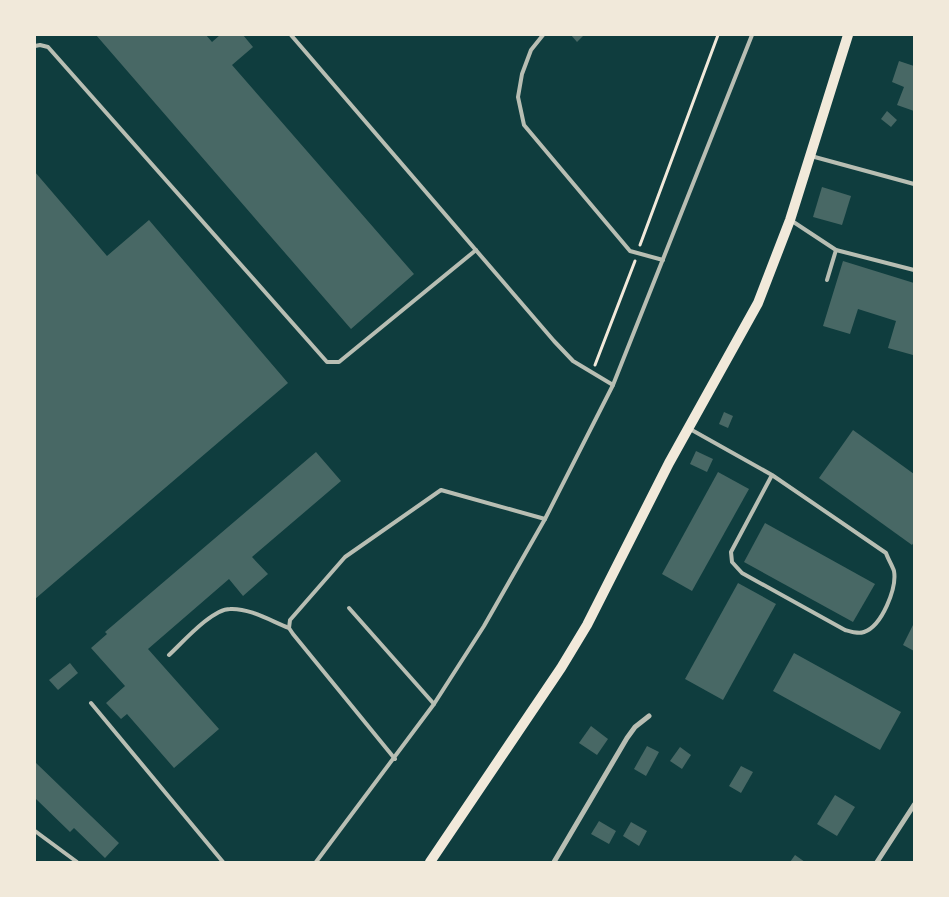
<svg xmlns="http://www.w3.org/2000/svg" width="949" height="897" font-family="Raleway,sans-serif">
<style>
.building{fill:#486865}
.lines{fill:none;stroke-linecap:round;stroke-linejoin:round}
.path{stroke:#f1e9da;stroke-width:3}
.service{stroke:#b8beb3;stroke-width:4}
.minor{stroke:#b8beb3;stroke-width:5}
.secondary{stroke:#f1e9da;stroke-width:10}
</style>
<rect width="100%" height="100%" fill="#0f3d3e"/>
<g class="building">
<polygon points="96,35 206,35 212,42 220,35 243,35 253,47 232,65 414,274 351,329"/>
<polygon points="571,35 584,35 577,42"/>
<polygon points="899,61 914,66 914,111 897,105 904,87 892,82"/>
<polygon points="887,111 897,120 891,127 881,119"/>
<polygon points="35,172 107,256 149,220 288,383 35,599"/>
<polygon points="822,187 851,196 842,225 813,217"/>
<polygon points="843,261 914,283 913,355 888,348 896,321 858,309 850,334 823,326"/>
<polygon points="724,412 733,416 728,428 719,424"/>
<polygon points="853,430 914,474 914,542 912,545 819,478"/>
<polygon points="696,451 713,459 707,472 690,464"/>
<polygon points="316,452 341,481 252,557 268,574 243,596 229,579 148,649 219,729 174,768 127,714 121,719 106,703 125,686 91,648 107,634 105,632"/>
<polygon points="718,472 749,489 692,591 662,574"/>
<polygon points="765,523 875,584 853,622 744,562"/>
<polygon points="738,583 776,604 723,700 685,679"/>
<polygon points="914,623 914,651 903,645"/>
<polygon points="794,653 901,712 880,750 773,691"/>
<polygon points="70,663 78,673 58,690 49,680"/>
<polygon points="591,726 608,739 597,755 579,743"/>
<polygon points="647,746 659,752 646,776 634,769"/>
<polygon points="680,747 691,755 682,769 670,761"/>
<polygon points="35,762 119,843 105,858 74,828 70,832 35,798"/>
<polygon points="741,766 753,772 741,793 729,786"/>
<polygon points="835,795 855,807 837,836 817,824"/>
<polygon points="599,821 616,831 609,844 591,834"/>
<polygon points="631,822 647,831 639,846 623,836"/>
<polygon points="795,855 805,862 790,862"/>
</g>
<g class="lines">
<g class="path">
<polyline points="640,245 718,35"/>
<polyline points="595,365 635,261"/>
</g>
<g class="service">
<polyline points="291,35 554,341 573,361 613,385"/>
<polyline points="543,35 531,50 522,74 518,97 524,125 630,251 663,260"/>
<polyline points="35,46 40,45 48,47 327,362 339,362 476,250"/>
<polyline points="811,156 914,184"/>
<polyline points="792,221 836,250 914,270"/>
<polyline points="827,280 836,250"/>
<path d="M690,429L772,475L886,553C888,559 892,565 894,571C897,588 882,626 864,632C858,634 852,632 845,630L742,573L732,562L731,552L772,475"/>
<polyline points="349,608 434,704"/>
<path d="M169,655C183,642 212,609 230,609C250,608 271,621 289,628"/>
<polyline points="91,703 223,862"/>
<polyline points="395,759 293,634 289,628 290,620 345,557 441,490 545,519"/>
<polyline points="35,831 77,862"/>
<polyline points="316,862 434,704 484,626 545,519 613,385 752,35"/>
</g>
<g class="minor">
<polyline points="554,862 627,738 635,727 649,716"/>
<polyline points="877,862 914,805"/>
</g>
<polyline class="secondary" points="430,862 561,668 587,625 669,463 758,303 790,220 848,35"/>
</g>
<rect width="949" height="897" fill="none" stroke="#f1e9da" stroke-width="72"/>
</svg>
